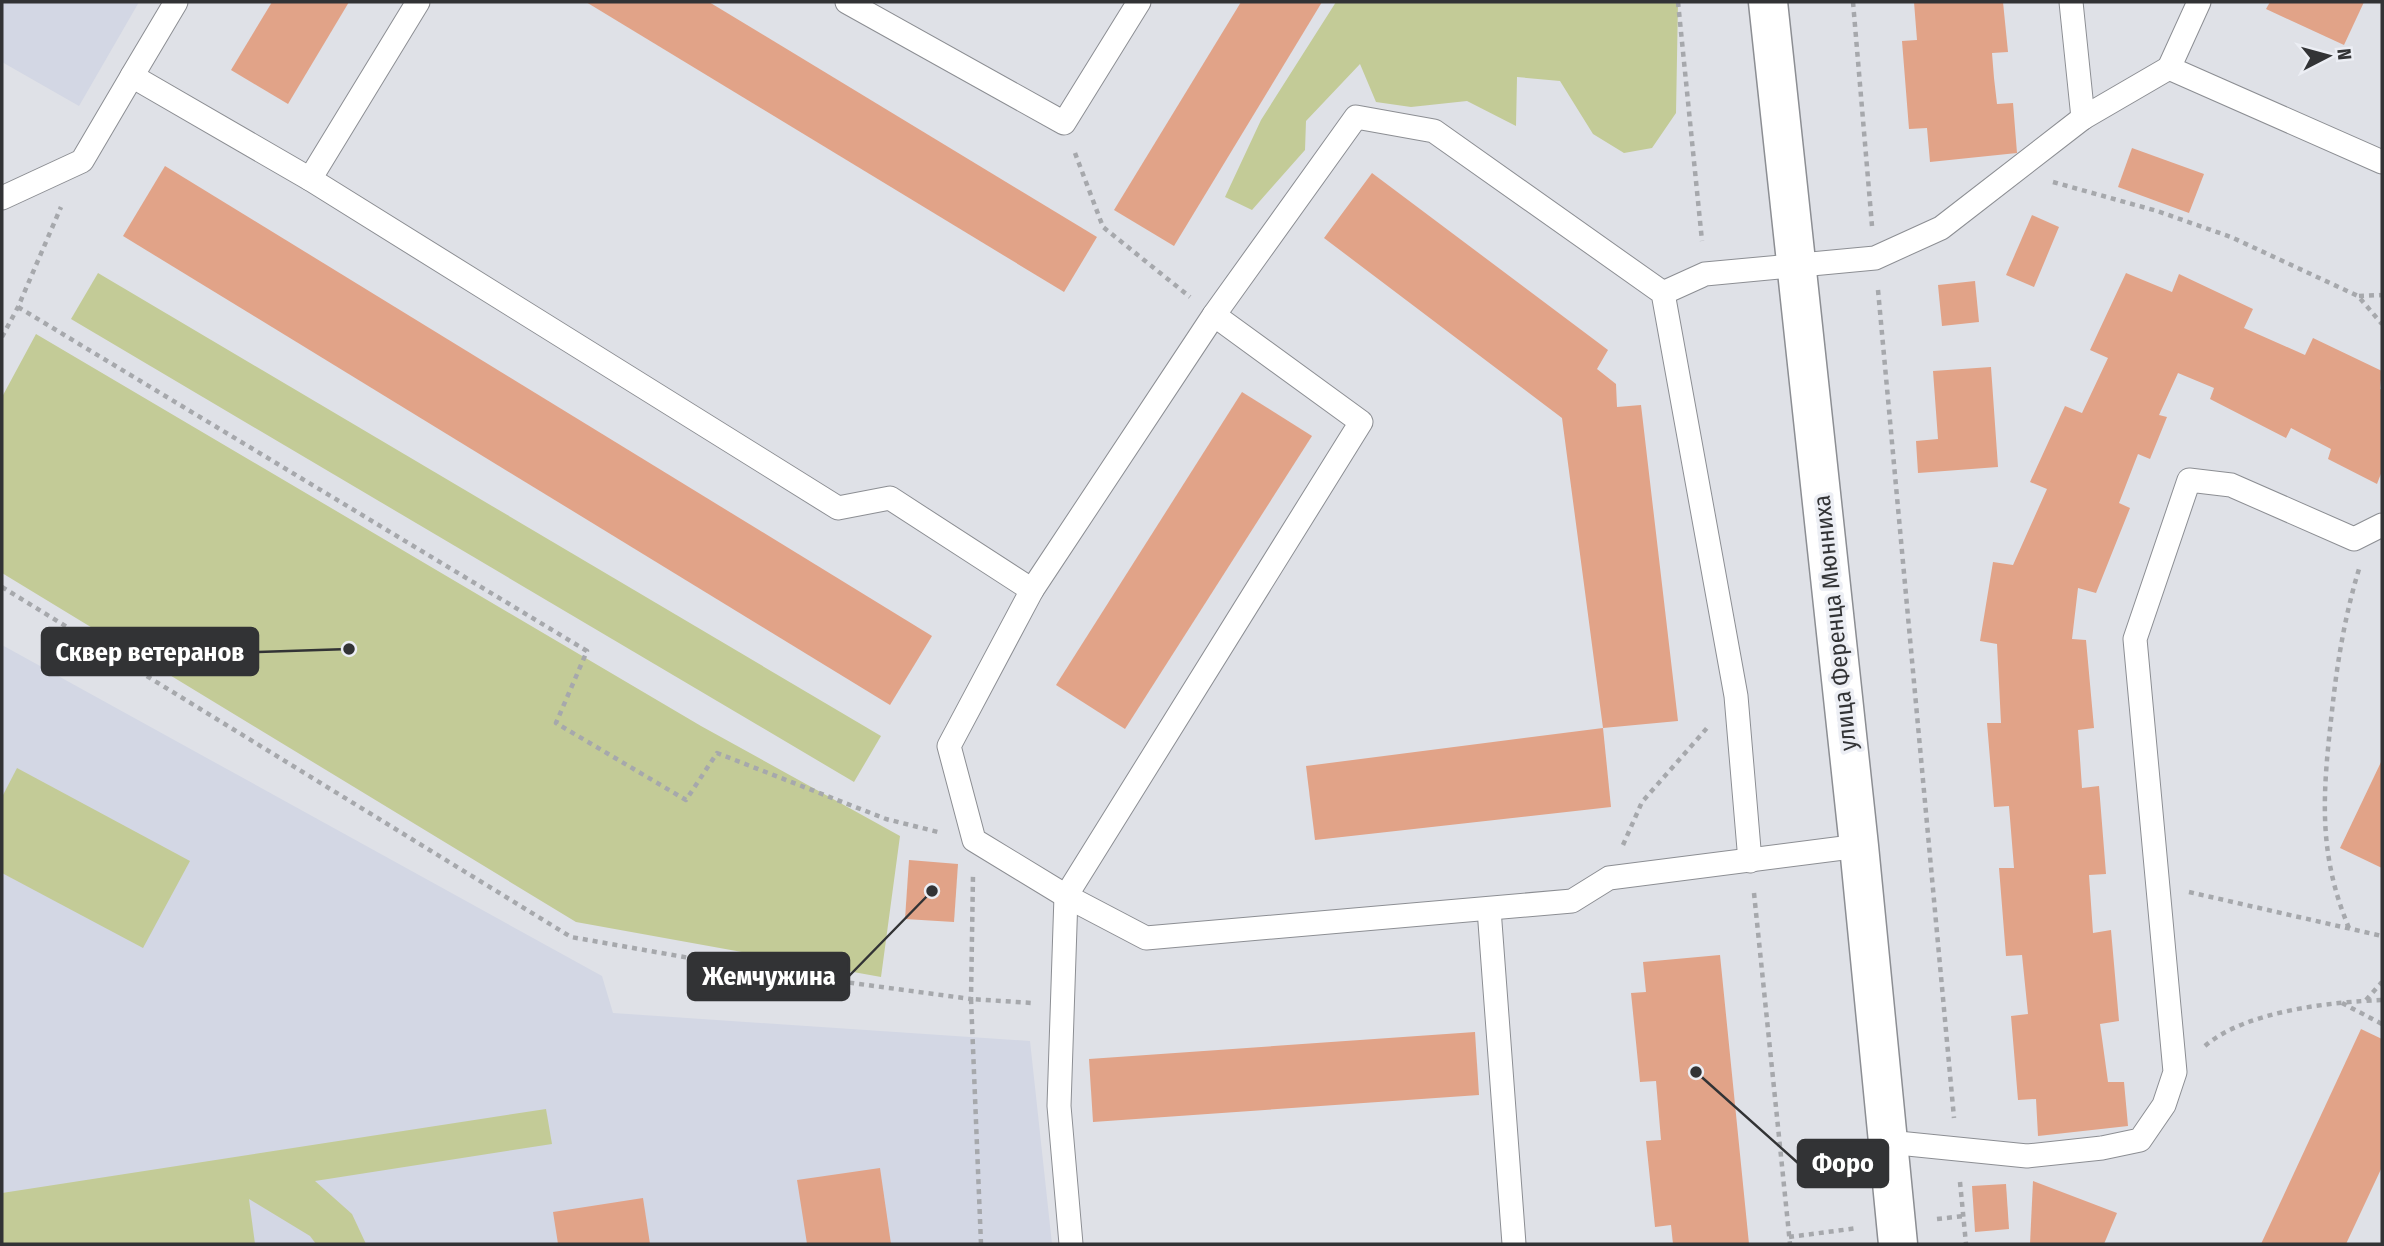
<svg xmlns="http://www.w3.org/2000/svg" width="2384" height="1246" font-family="'Fira Sans Condensed',sans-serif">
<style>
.built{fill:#d3d7e4}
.green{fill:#c3cb97}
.building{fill:#e1a388}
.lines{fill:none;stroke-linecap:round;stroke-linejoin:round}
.service-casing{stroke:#8c8e93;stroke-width:25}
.tertiary-casing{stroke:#8c8e93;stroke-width:41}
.path{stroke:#a6a8ac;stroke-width:4.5;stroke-dasharray:5 5;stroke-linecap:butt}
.service{stroke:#fff;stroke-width:23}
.tertiary{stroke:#fff;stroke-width:38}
.labels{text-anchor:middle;stroke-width:7;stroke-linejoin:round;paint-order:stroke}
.street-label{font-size:24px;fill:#323335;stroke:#eceef4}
.leader{fill:none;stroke:#323335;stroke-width:2.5}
.callout-dot{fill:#323335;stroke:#eceef4;stroke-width:2.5}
.callout{fill:#323335;stroke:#323335;stroke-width:2.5}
.callout-label{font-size:26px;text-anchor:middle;font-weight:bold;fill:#fff}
</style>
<rect width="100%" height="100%" fill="#dfe1e7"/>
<g class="built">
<polygon points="2,2 139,2 79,106 2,62"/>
<polygon points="2,645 602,976 613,1013 1030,1041 1052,1244 2,1244"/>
</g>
<g class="green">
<polygon points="1336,2 1678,2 1676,113 1652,148 1624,153 1593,134 1560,81 1517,77 1516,126 1467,101 1411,107 1376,102 1360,64 1306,121 1305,150 1252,210 1225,197 1261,120"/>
<polygon points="98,273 881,736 854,782 71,319"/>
<polygon points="36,334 701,726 900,836 881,977 576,922 2,573 2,397"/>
<polygon points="17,768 190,861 143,948 2,873 2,797"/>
<polygon points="546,1109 552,1144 315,1181 352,1214 366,1244 316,1244 310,1236 249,1199 255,1244 2,1244 2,1193"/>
</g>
<g class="building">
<polygon points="272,2 349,2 288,104 231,70"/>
<polygon points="586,2 709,2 1097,237 1064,292"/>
<polygon points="1241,2 1322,2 1174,246 1114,210"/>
<polygon points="1914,2 2003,2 2008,52 1992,53 1994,78 1997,104 2013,103 2017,153 1930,162 1927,128 1909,129 1902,41 1917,40"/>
<polygon points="2270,2 2364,2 2344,45 2266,9"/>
<polygon points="2132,148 2204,174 2189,213 2118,187"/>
<polygon points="165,166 932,636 890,705 123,236"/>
<polygon points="1372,173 1608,350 1597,369 1616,384 1617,407 1641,405 1678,721 1603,728 1562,418 1324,238"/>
<polygon points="2032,215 2059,227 2034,287 2006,275"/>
<polygon points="2126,273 2172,292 2179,274 2253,309 2244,328 2305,355 2313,338 2382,371 2380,389 2382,390 2382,471 2377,484 2328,459 2331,449 2291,428 2286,438 2210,399 2214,388 2178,373 2159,415 2167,417 2150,459 2138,454 2119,503 2130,508 2096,593 2078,588 2072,639 2086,640 2094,728 2078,730 2082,788 2099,786 2106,874 2089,875 2093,933 2111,930 2119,1021 2100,1024 2108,1082 2124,1082 2128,1126 2038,1136 2036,1099 2018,1100 2011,1016 2028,1014 2022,955 2006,956 1999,868 2014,868 2009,806 1994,807 1987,723 2001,723 1997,644 1980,641 1993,562 2013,565 2047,489 2030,482 2065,406 2082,413 2108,358 2090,350"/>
<polygon points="1975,281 1979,322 1942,326 1938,285"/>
<polygon points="1991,367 1998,467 1918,473 1916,441 1938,439 1933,371"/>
<polygon points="1242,392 1312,436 1125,729 1056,685"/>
<polygon points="1603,728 1611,807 1315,840 1306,766"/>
<polygon points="2382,760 2382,868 2340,848"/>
<polygon points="909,860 958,864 954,922 905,919"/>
<polygon points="1720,955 1749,1244 1673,1244 1671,1225 1655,1227 1646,1141 1661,1140 1656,1081 1640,1082 1631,993 1646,992 1643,962"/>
<polygon points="2361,1029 2382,1039 2382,1167 2346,1244 2261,1244"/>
<polygon points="1475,1032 1479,1095 1093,1122 1089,1059"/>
<polygon points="880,1168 891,1244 807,1244 797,1180"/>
<polygon points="2033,1181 2117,1213 2104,1244 2030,1244"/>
<polygon points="2006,1184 2009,1229 1975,1232 1972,1186"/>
<polygon points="643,1198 650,1244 558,1244 553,1212"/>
</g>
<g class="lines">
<defs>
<g id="service">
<polyline points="847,2 1064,123 1139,2"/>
<polyline points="2071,2 2083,118"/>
<polyline points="2169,68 2199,2"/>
<polyline points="132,76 176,2"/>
<polyline points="310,179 838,508 890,498 1032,590 949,746 974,840 1066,896 1146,938 1572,901 1609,878 1859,846"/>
<polyline points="2,198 82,161 132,76 310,179 418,2"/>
<polyline points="1663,293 1705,274 1875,258 1941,228 2083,118 2169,68 2382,162"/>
<polyline points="1032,590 1214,315 1356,117 1434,131 1663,293 1736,696 1750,861"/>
<polyline points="1489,909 1514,1244"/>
<polyline points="1888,1142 2027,1156 2102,1148 2140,1140 2164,1105 2175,1072 2135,639 2189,480 2231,485 2354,539 2382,525"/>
<polyline points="1071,1244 1059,1106 1066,896 1361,422 1214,315"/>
</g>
<polyline id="tertiary" points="1768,2 1859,846 1898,1244"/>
</defs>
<use href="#service" class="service-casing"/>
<use href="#tertiary" class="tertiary-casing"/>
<g class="path">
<polyline points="1678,2 1702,241"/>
<polyline points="1853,2 1872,226"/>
<polyline points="1075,153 1103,227 1190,297"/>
<polyline points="2053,182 2157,211 2231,237 2358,296 2382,324"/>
<polyline points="1878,290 1954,1118"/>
<polyline points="2359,296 2382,295"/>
<polyline points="18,307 587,651 556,723 686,800 717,753 886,819 938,832"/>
<polyline points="2,337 18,307 61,207"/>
<polyline points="2,587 571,937 763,971 971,999 973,875"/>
<polyline points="1623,845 1642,802 1707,728"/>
<polyline points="2189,892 2382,936"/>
<polyline points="1754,893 1790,1244"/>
<path d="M2349,928C2317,852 2323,791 2332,711C2337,663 2345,615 2359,569"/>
<polyline points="2366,1000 2382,982"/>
<polyline points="2342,1003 2382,1024"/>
<path d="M2205,1046C2245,1011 2331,1002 2382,1000"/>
<polyline points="1960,1182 1966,1244"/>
<polyline points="1937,1219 1964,1216"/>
<polyline points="1789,1237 1858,1228"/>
<polyline points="981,1244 971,999 1032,1003"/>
</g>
<use href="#service" class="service"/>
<use href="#tertiary" class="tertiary"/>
</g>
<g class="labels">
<g class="street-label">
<text transform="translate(1835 623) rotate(-96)" y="8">улица Ференца Мюнниха</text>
</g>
</g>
<path class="leader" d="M349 649L258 652M932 891L849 976M1696 1072L1798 1163"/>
<g class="callout-dot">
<circle cx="349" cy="649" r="7"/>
<circle cx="932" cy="891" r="7"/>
<circle cx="1696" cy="1072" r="7"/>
</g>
<g class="callout">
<rect x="42" y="628" width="216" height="47" rx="7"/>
<rect x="688" y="953" width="161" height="47" rx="7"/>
<rect x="1798" y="1140" width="90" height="47" rx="7"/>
</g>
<g class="callout-label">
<text x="150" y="661">Сквер ветеранов</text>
<text x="769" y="985">Жемчужина</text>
<text x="1843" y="1172">Форо</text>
</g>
<rect width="2384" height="1246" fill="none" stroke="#323335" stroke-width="7"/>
<g transform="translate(2328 56) rotate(84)" stroke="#eceef4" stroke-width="5" paint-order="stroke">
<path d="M0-5L12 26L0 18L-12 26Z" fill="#323335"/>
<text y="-10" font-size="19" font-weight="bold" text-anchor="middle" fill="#323335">N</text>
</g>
</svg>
